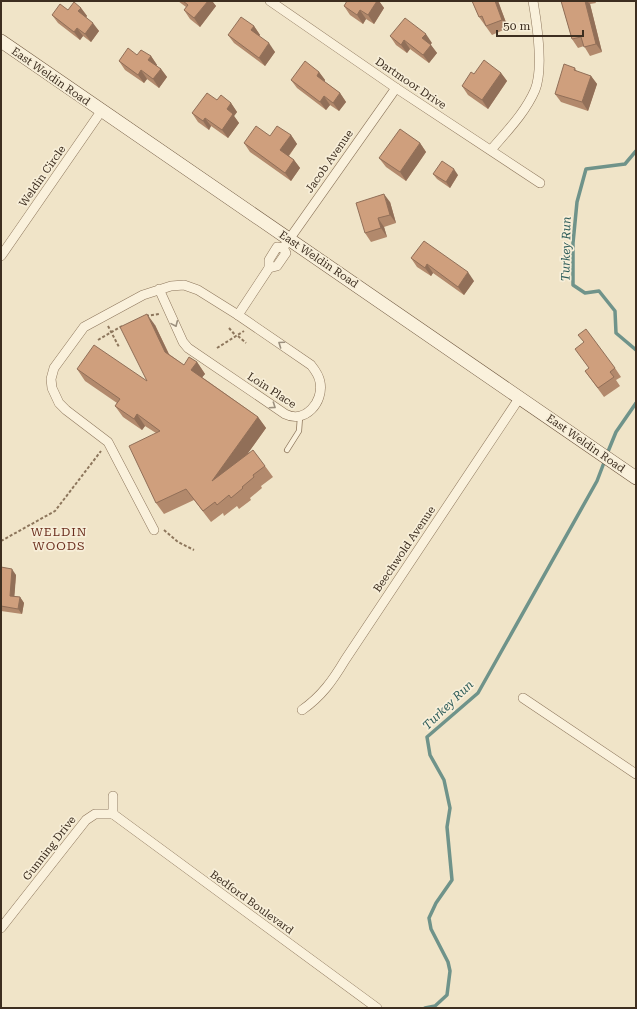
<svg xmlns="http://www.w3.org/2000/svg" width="637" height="1009" font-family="'Roboto Serif',serif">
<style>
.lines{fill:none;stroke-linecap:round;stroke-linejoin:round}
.stream{stroke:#6f938a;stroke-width:3.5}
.lane-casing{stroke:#8d765c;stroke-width:6}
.street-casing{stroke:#8d765c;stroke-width:10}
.secondary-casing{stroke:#6f573f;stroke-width:14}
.path{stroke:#8d765c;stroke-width:2;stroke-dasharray:3 2;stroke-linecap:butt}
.lane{stroke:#faf1dc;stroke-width:4.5}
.street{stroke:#faf1dc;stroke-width:9}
.secondary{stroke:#faf1dc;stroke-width:13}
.wall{fill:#b2896c}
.shaded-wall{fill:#916f58}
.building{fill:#cf9f7d;stroke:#916f58}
.oneway{stroke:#9c907e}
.labels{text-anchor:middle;stroke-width:3.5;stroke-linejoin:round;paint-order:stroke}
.street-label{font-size:11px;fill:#3d2e20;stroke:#f7eed8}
.water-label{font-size:12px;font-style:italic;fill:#2f5d5a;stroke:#f7eed8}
.neighbourhood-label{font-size:12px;letter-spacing:1px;fill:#6b2e1e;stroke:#f7eed8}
</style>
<rect width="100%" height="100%" fill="#f0e4c8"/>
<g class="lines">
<g class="stream">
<polyline points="636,151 625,164 586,169 577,202 573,243 573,285 585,293 599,291 615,311 616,333 636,350"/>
<polyline points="607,454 616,432 636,403"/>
<polyline points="425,1008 435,1006 447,995 450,971 448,962 431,929 429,918 436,903 452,880 447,827 450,808 444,780 430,755 427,737 478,693 597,481 605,460"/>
</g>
<defs>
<polyline id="lane" points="287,450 299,431 300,417"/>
<g id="street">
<polyline points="270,1 396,88 540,183"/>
<path d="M491,150C507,131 525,113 535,90C544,68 537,24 533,1"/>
<polyline points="283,248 396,88"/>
<polyline points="1,256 102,110"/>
<polyline points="269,268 277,266 286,253 283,248"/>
<polyline points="238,315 269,268 269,260 277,247 283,248"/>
<path d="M154,530L108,442L66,410L59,403L52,388L51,379L54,368L84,327L143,295L171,286L184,285L198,290L238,315L311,365C315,370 319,375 320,382C324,402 305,424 285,414L188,348L183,342L159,289"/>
<polyline points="523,698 636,774"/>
<path d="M302,710C322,696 333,680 345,660L520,397"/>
<polyline points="113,814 377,1008"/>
<polyline points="1,928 86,820 95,814 113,814 113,796"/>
</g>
<polyline id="secondary" points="1,41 636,478"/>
</defs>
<use href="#lane" class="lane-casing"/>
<use href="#street" class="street-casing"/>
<use href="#secondary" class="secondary-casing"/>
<g class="path">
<polyline points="146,316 159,314"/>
<polyline points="108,326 119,347"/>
<polyline points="229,328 236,336"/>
<polyline points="238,336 246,343"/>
<polyline points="98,340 122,326"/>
<polyline points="217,348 244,331"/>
<polyline points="164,530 178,542 194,550"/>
<polyline points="1,541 55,511 101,451"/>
</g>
<use href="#lane" class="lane"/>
<use href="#street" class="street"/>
<use href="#secondary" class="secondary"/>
</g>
<g class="wall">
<polygon points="178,1 212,1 216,6 200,27 190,19 184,10 186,7"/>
<polygon points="347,1 379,1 384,8 374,24 366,19 363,24 350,15 344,6"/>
<polygon points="472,1 498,1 508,28 492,35 479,17"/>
<polygon points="561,1 595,1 596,3 590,4 602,52 590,56 584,46 578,48 572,39"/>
<polygon points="81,8 87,16 86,17 99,31 91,42 83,36 80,40 58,23 52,15 68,10"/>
<polygon points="254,26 260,35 259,36 275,52 265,66 234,43 228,35"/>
<polygon points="390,36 432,43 430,44 437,53 429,63 410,49 407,53 396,45"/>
<polygon points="137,55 151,56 157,65 156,66 161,69 167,77 159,88 147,79 144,83 125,70 119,61"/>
<polygon points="575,68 577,72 591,76 597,84 588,111 561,102 555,94"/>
<polygon points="319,72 325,80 325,82 340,93 346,102 339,111 330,105 326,110 297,88 291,80"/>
<polygon points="501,73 507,81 488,109 468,95 462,86 474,74"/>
<polygon points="217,100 231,103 237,112 234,116 239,123 228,138 211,126 209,130 198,122 192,113"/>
<polygon points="291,135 297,144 289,156 294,160 300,168 291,181 250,152 244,143 270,136"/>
<polygon points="420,143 426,152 406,181 386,167 379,158"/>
<polygon points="433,174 458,175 450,188 437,179"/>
<polygon points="390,202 396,223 384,227 387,237 371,242 365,233"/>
<polygon points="411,258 474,281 464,295 433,273 431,276 417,267"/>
<polygon points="155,325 169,354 184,365 197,362 205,374 202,377 258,417 266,428 248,453 265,466 273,477 261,486 262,488 250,498 251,500 239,509 237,506 224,516 223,513 211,522 194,500 164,514 156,503 156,433 145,426 142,430 123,417 115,406 117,403 85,381 77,369 147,381"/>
<polygon points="615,368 621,377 616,380 620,386 604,397 585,371"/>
<polygon points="1,567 16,575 14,596 20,597 24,603 22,614 1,611"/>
</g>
<g class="shaded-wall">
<polygon points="208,1 212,1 216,6 200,27 194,18"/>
<polygon points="377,1 379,1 384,8 374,24 368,15"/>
<polygon points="495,1 498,1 508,28 502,20"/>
<polygon points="585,1 587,1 590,4 602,52 596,44"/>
<polygon points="81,8 87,16 84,20 78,11"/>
<polygon points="360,10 366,19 363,24 357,15"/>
<polygon points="93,23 99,31 91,42 85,34"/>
<polygon points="254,26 260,35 257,39 251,30"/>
<polygon points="77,28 83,36 80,40 74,32"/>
<polygon points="426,34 432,43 428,47 422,38"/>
<polygon points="404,40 410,49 407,53 401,45"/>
<polygon points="269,43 275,52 265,66 259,58"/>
<polygon points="431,45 437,53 429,63 423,55"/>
<polygon points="151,56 157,65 154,69 148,60"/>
<polygon points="161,69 167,77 159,88 153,79"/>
<polygon points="141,70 147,79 144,83 138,75"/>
<polygon points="319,72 325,80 323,84 317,76"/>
<polygon points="501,73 507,81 488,109 482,100"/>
<polygon points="591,76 597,84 588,111 582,102"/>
<polygon points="340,93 346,102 339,111 333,103"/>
<polygon points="324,96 330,105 326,110 320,102"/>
<polygon points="231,103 237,112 234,116 239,123 228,138 222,130 227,109"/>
<polygon points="205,118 211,126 209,130 203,121"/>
<polygon points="291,135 297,144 286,159 280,150"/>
<polygon points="420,143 426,152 406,181 400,172"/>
<polygon points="294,160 300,168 291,181 285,173"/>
<polygon points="454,169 458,175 450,188 446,182"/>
<polygon points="384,194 390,202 396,223 390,215"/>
<polygon points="378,218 384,227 387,237 381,228"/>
<polygon points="427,264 433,273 431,276 425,268"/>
<polygon points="468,272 474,281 464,295 458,287"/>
<polygon points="147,314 155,325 173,363 165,352"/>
<polygon points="197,362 205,374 199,381 191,370"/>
<polygon points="137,414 145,426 142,430 134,419"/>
<polygon points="258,417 266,428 220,492 212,481"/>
<polygon points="12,569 16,575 14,602 10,596"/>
<polygon points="20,597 24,603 22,614 18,609"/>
</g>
<g class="building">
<polygon points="183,1 208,1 194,18 184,10 188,5"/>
<polygon points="347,1 377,1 368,15 360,10 357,15 344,6"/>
<polygon points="472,1 495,1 502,20 486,26 482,16 479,17"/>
<polygon points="561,1 585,1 596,44 584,47 581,37 572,39"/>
<polygon points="74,2 81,8 78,11 93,23 85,34 77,28 74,32 52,15 60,4 68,10"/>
<polygon points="241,17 254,26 251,30 269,43 259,58 228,35"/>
<polygon points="405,18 426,34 422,38 431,45 423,55 404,40 401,45 390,36"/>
<polygon points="128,48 137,55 141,50 151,56 148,60 161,69 153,79 141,70 138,75 119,61"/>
<polygon points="484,60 501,73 482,100 462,86 471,72 474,74"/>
<polygon points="305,61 319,72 317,76 340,93 333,103 324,96 320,102 291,80"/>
<polygon points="564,64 575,68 574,70 591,76 582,102 555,94"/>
<polygon points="207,93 217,100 221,95 231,103 227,109 233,114 222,130 205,118 203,121 192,113"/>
<polygon points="256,126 270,136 277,126 291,135 280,150 294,160 285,173 244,143"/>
<polygon points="400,129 420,143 400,172 379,158"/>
<polygon points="442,161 454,169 446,182 433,174"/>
<polygon points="384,194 390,215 378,218 381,228 365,233 356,203"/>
<polygon points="424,241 468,272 458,287 427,264 425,268 411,258"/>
<polygon points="147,314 165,352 184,365 189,357 197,362 191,370 258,417 212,481 253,450 265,466 253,475 254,477 242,487 243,488 231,498 229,495 217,505 215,502 203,511 186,489 156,503 129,446 160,431 137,414 134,419 115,406 120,399 77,369 94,345 147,381 120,327"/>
<polygon points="586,329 615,368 610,372 614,377 598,388 585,371 589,368 575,349 584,342 578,335"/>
<polygon points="1,567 12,569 10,596 20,597 18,609 1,606"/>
</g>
<defs><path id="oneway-chevron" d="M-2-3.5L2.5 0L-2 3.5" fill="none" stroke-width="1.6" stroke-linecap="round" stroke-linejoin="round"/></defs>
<g class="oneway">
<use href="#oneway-chevron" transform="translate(175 324) rotate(66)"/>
<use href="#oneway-chevron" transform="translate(281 344) rotate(-145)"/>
<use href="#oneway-chevron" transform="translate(273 406) rotate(34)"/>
</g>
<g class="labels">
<g class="street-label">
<text transform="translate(51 76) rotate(35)" y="4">East Weldin Road</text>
<text transform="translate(411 83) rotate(34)" y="4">Dartmoor Drive</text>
<text transform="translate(329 161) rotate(-55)" y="4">Jacob Avenue</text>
<text transform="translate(42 176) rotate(-55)" y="4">Weldin Circle</text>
<text transform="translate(319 259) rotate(34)" y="4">East Weldin Road</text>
<text transform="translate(272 390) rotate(33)" y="4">Loin Place</text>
<text transform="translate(586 443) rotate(35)" y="4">East Weldin Road</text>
<text transform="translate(404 549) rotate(-56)" y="4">Beechwold Avenue</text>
<text transform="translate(49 848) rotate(-52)" y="4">Gunning Drive</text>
<text transform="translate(252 902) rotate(36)" y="4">Bedford Boulevard</text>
</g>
<g class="water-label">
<text transform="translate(566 249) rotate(-89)" y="4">Turkey Run</text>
<text transform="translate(448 705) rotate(-44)" y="4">Turkey Run</text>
</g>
<g class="neighbourhood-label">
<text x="59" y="536">WELDIN<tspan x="59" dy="14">WOODS</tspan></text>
</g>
</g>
<rect width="637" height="1009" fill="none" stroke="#3d2e20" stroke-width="4"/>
<path d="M497 30v6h86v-6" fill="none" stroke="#3d2e20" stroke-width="2"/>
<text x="503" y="30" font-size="12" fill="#3d2e20" stroke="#f7eed8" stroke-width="3" paint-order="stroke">50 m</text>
</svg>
